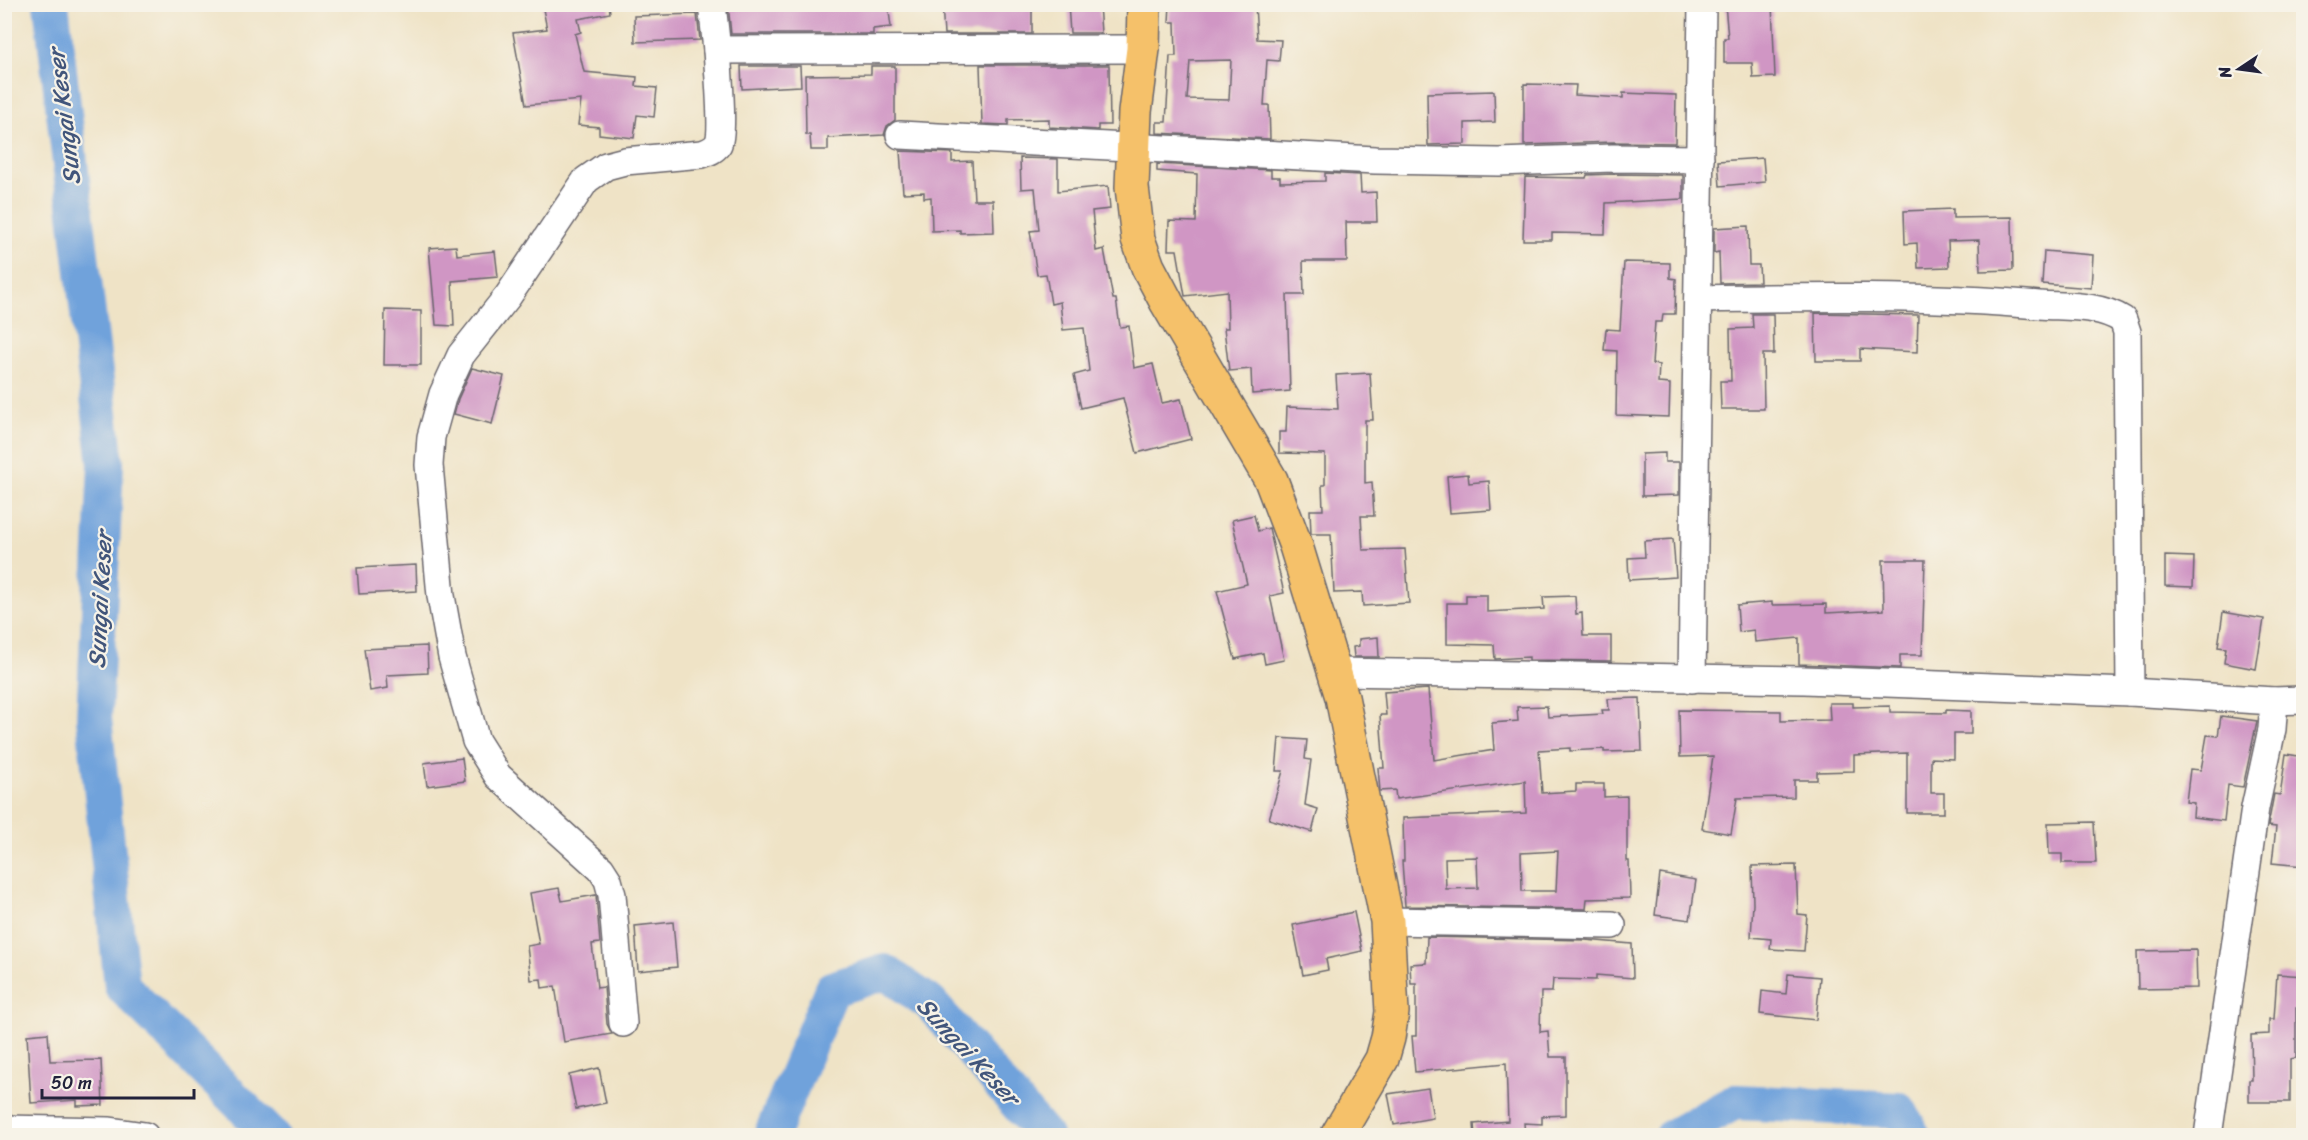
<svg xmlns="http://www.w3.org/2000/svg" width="2308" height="1140" font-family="Sriracha,sans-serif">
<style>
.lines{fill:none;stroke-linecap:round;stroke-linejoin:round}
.river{stroke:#6fa2db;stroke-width:36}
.building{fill:#d096c4;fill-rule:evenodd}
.minor-casing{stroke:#6a666c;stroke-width:30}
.highway-casing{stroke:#6a666c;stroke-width:36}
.minor{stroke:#fff;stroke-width:27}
.highway{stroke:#f5c16b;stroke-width:33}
.labels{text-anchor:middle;stroke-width:4.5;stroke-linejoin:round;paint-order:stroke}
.water-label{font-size:24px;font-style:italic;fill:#41557b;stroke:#f7f3e8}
</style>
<rect width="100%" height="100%" fill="#f7f3e8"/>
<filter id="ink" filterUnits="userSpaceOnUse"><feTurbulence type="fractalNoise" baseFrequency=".0167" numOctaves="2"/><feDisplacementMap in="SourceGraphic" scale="12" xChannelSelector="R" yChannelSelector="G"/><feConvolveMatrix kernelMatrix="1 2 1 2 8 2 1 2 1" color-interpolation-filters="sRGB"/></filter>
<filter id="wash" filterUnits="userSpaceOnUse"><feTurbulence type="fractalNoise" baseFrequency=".008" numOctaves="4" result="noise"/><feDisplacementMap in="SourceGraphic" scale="24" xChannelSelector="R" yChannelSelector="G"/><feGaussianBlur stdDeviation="1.35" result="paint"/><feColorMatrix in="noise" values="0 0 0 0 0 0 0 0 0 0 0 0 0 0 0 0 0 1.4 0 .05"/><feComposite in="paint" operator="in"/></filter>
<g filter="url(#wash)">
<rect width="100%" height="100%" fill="#efe3c6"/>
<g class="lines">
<g class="river">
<polyline points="51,4 106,464 94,718 122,986 272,1136"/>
<polyline points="771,1136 832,989 885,972 930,1003 1045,1136"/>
<polyline points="1673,1136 1735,1102 1899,1110 1913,1136"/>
</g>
</g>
<g id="blocks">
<g class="building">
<polygon points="542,4 609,4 610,13 578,19 581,32 575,34 584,72 637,77 636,86 657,88 654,117 637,115 634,138 599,134 599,127 578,125 581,100 526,105 513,33 547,29"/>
<polygon points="728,4 888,4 891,27 873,29 873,34 731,34"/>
<polygon points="942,4 1032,4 1032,34 944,34"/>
<polygon points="1068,4 1099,4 1101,33 1070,33"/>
<path d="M1170,4H1255L1257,39L1281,40L1279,61L1267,60L1264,105H1269L1270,139L1157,133V122H1166L1170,56H1176L1175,22H1169ZM1231,60L1229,100L1187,99L1190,61Z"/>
<polygon points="1725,4 1772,4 1775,77 1753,78 1752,63 1724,63 1724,38 1728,38"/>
<polygon points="697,14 700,40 635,42 634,16"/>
<polygon points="980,65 1109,65 1110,125 1098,125 1098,130 1049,127 1049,119 1008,120 1008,125 982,124"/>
<polygon points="741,66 800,66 801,86 742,89"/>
<polygon points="871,66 895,66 895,120 887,126 884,135 828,138 828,150 811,150 810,135 806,135 805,75 871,74"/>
<polygon points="1524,84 1576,85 1575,95 1623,98 1623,93 1676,95 1675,143 1613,142 1524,145"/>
<polygon points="1494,91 1495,122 1465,123 1465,144 1428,145 1427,93"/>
<polygon points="900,151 952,153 952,162 972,161 974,200 993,200 994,232 960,233 960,230 932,231 931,197 924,198 924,192 903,193"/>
<polygon points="1020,158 1058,159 1058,191 1108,186 1110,209 1092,211 1096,251 1104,249 1113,299 1116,299 1120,327 1129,326 1134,368 1153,364 1162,403 1181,399 1191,439 1137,453 1123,398 1081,408 1074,375 1089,371 1084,328 1063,330 1060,302 1051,304 1046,274 1037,275 1030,231 1039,230 1035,188 1021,189"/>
<polygon points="1763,158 1765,182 1720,186 1718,161"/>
<polygon points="1157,164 1271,170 1271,177 1280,177 1280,182 1325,181 1325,173 1360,175 1361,193 1376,192 1377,222 1346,222 1347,261 1303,261 1304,295 1287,295 1290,391 1252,394 1251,369 1229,371 1224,328 1228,328 1227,291 1185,296 1177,250 1168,250 1169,221 1196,222 1197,174 1157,171"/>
<polygon points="1613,174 1683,175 1683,199 1606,203 1605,234 1552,233 1552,240 1523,240 1525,177 1586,178 1587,175"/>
<polygon points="1953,209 1953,218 2012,217 2013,270 1980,271 1979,240 1948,241 1949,267 1918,268 1917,243 1905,244 1904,211"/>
<polygon points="1748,226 1749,265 1759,265 1760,282 1720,283 1719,252 1714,253 1714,228"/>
<polygon points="456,246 457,255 495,251 498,277 452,281 454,326 436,325 429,248"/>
<polygon points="2044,251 2093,255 2091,288 2042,284"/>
<polygon points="1624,262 1670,263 1670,278 1676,279 1675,314 1663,314 1662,322 1655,322 1652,364 1659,365 1658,383 1670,384 1669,417 1616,415 1617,351 1604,350 1606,329 1620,330"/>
<polygon points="385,310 421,311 421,365 384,365"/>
<polygon points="1815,313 1918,315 1917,352 1860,349 1860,361 1816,361"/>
<polygon points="1752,314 1773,314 1774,354 1763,354 1764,409 1721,409 1720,381 1731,381 1730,329 1753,328"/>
<polygon points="472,368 504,376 492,424 454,414 458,399"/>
<polygon points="1370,373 1373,420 1365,420 1365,483 1372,482 1374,516 1361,516 1363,550 1405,549 1409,603 1363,606 1362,592 1334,593 1331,534 1311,534 1310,510 1323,510 1322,485 1325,485 1325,454 1279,453 1279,432 1286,432 1287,407 1338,409 1336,375"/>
<polygon points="1665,453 1665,462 1679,462 1679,495 1642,496 1642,454"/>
<polygon points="1468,474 1469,483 1489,481 1491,510 1450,513 1447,476"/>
<polygon points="1254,515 1258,531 1269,528 1284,593 1270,596 1284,660 1265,664 1263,653 1235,659 1217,591 1247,584 1232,520"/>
<polygon points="1673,539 1676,577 1629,580 1628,558 1645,557 1644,541"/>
<polygon points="2165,556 2194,557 2193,587 2165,586"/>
<polygon points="1883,560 1925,560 1922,655 1900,655 1900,668 1799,664 1799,638 1755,642 1754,630 1739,632 1737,605 1772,602 1772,605 1826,604 1826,613 1884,610"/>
<polygon points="416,565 417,591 359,594 357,568"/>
<polygon points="1466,595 1487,595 1487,612 1544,609 1543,597 1575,596 1576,614 1582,613 1583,636 1611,636 1611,661 1529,660 1529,657 1495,659 1494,645 1447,644 1447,603 1466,603"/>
<polygon points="2223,612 2264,619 2256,669 2224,663 2226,648 2218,647"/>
<polygon points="1378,637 1379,657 1354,657 1353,647 1359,646 1359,639"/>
<polygon points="427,646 428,673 387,675 388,688 370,691 364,649"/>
<path d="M1428,689L1434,760L1494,750L1492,723L1518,721L1517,707L1547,706L1548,717L1603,714L1602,710H1609L1608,699L1640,698L1642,751L1604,752V749L1570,751V748L1539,750L1542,793L1576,791V784H1604V797L1627,796V861H1629L1630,898L1587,899L1586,909L1405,906L1402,861H1404L1403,818L1526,813L1525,781L1396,799L1395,790L1380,791L1378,768H1384L1380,715H1386L1384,692ZM1558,851L1556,891H1522L1521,853ZM1477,857L1478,888L1446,889L1445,858Z"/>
<polygon points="1829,703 1853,703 1853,707 1890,706 1890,712 1946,713 1946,710 1971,711 1971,734 1954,734 1954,759 1931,758 1931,793 1944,793 1944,813 1907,813 1907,753 1854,755 1854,771 1817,772 1817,780 1794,780 1794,797 1737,798 1731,834 1702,829 1713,756 1680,757 1679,710 1781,711 1781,721 1830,720"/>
<polygon points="2221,716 2257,721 2243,787 2228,785 2224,821 2193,817 2194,803 2186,802 2190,769 2201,770 2207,735 2218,736"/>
<polygon points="1279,738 1307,740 1305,759 1311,760 1305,805 1318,809 1312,832 1269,819 1283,771 1276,771"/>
<polygon points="2286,754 2304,757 2304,866 2272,863 2276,827 2268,826 2274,794 2280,795"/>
<polygon points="462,758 465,781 427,786 424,763"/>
<polygon points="2094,822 2096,863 2062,863 2062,854 2049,854 2048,823"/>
<polygon points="1796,865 1798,914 1807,915 1804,951 1770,949 1771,939 1751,937 1753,904 1752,866"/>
<polygon points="1660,874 1696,880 1690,920 1655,915"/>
<polygon points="559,888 562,901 596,895 600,943 592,944 597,988 604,987 607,1024 612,1034 564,1042 555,986 542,988 541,979 531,980 527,946 539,944 530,893"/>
<polygon points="1354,912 1362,951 1326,959 1328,970 1303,975 1293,925"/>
<polygon points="673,922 677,967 638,971 635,926"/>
<polygon points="1427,937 1585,940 1632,944 1633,978 1596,975 1596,980 1553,979 1552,992 1541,992 1540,1032 1548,1031 1550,1057 1566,1057 1566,1115 1542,1116 1542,1124 1524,1123 1525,1136 1475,1136 1474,1124 1508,1121 1506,1063 1415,1072 1412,1036 1416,1036 1416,984 1411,984 1410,964 1426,963"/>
<polygon points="2196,950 2197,988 2138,989 2137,951"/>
<polygon points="1788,974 1820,977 1816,1020 1760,1014 1762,991 1786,994"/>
<polygon points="2277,974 2304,976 2304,1008 2296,1008 2296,1058 2290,1059 2290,1102 2249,1102 2249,1080 2252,1080 2251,1035 2269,1034 2269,1019 2274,1019"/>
<polygon points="48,1033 50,1061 101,1060 103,1105 77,1106 77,1100 31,1103 27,1035"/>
<polygon points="599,1068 606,1103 576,1109 569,1075"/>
<polygon points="1428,1088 1433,1118 1394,1125 1388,1094"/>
</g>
</g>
</g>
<g filter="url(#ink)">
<use href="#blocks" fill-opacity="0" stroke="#6a666c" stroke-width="1.5"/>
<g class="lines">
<defs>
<g id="minor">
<polyline points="712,4 717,50 1143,49"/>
<polyline points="900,135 1375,160 1499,162 1613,158 1700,159"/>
<path d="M1698,299C1811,297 1926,295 2039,305C2066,307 2099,304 2123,320L2127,332L2130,692"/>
<polyline points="1336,672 1804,680 2130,692 2274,701 2272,729 2255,808 2208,1136"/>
<polyline points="1692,679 1702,4"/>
<polyline points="2274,701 2304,700"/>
<polyline points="1387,921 1612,925"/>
<path d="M623,1023L612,895L608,880L601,869L498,776L476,741L452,657L441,596L429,465L431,437L443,394L461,355L508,296L586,180L606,166L625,161L702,154C708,152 714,150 718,144C724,133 718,67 717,50"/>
<polyline points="4,1129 110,1131 145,1136"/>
</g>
<polyline id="highway" points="1144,4 1143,49 1135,112 1132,187 1138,239 1148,267 1167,303 1271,480 1296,546 1342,697 1387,921 1392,1012 1388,1038 1382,1059 1337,1136"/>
</defs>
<use href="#minor" class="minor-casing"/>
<use href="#highway" class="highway-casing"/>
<use href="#minor" class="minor"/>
<use href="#highway" class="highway"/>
</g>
</g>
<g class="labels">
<g class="water-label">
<text transform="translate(64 117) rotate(-97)" y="8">Sungai Keser</text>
<text transform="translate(100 600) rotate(-87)" y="8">Sungai Keser</text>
<text transform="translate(968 1051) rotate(47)" y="8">Sungai Keser</text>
</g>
</g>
<rect width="2308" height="1140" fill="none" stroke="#f7f3e8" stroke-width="24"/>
<g transform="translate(2239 69) rotate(257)" stroke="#f7f3e8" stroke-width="4.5" paint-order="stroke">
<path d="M0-4.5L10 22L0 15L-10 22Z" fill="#22223b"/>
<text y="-9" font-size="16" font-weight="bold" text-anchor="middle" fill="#22223b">N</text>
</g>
<path d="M42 1089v9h152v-9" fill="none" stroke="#22223b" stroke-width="3"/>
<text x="51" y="1089" font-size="18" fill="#22223b" stroke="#f7f3e8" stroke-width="4.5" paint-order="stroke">50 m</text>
</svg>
